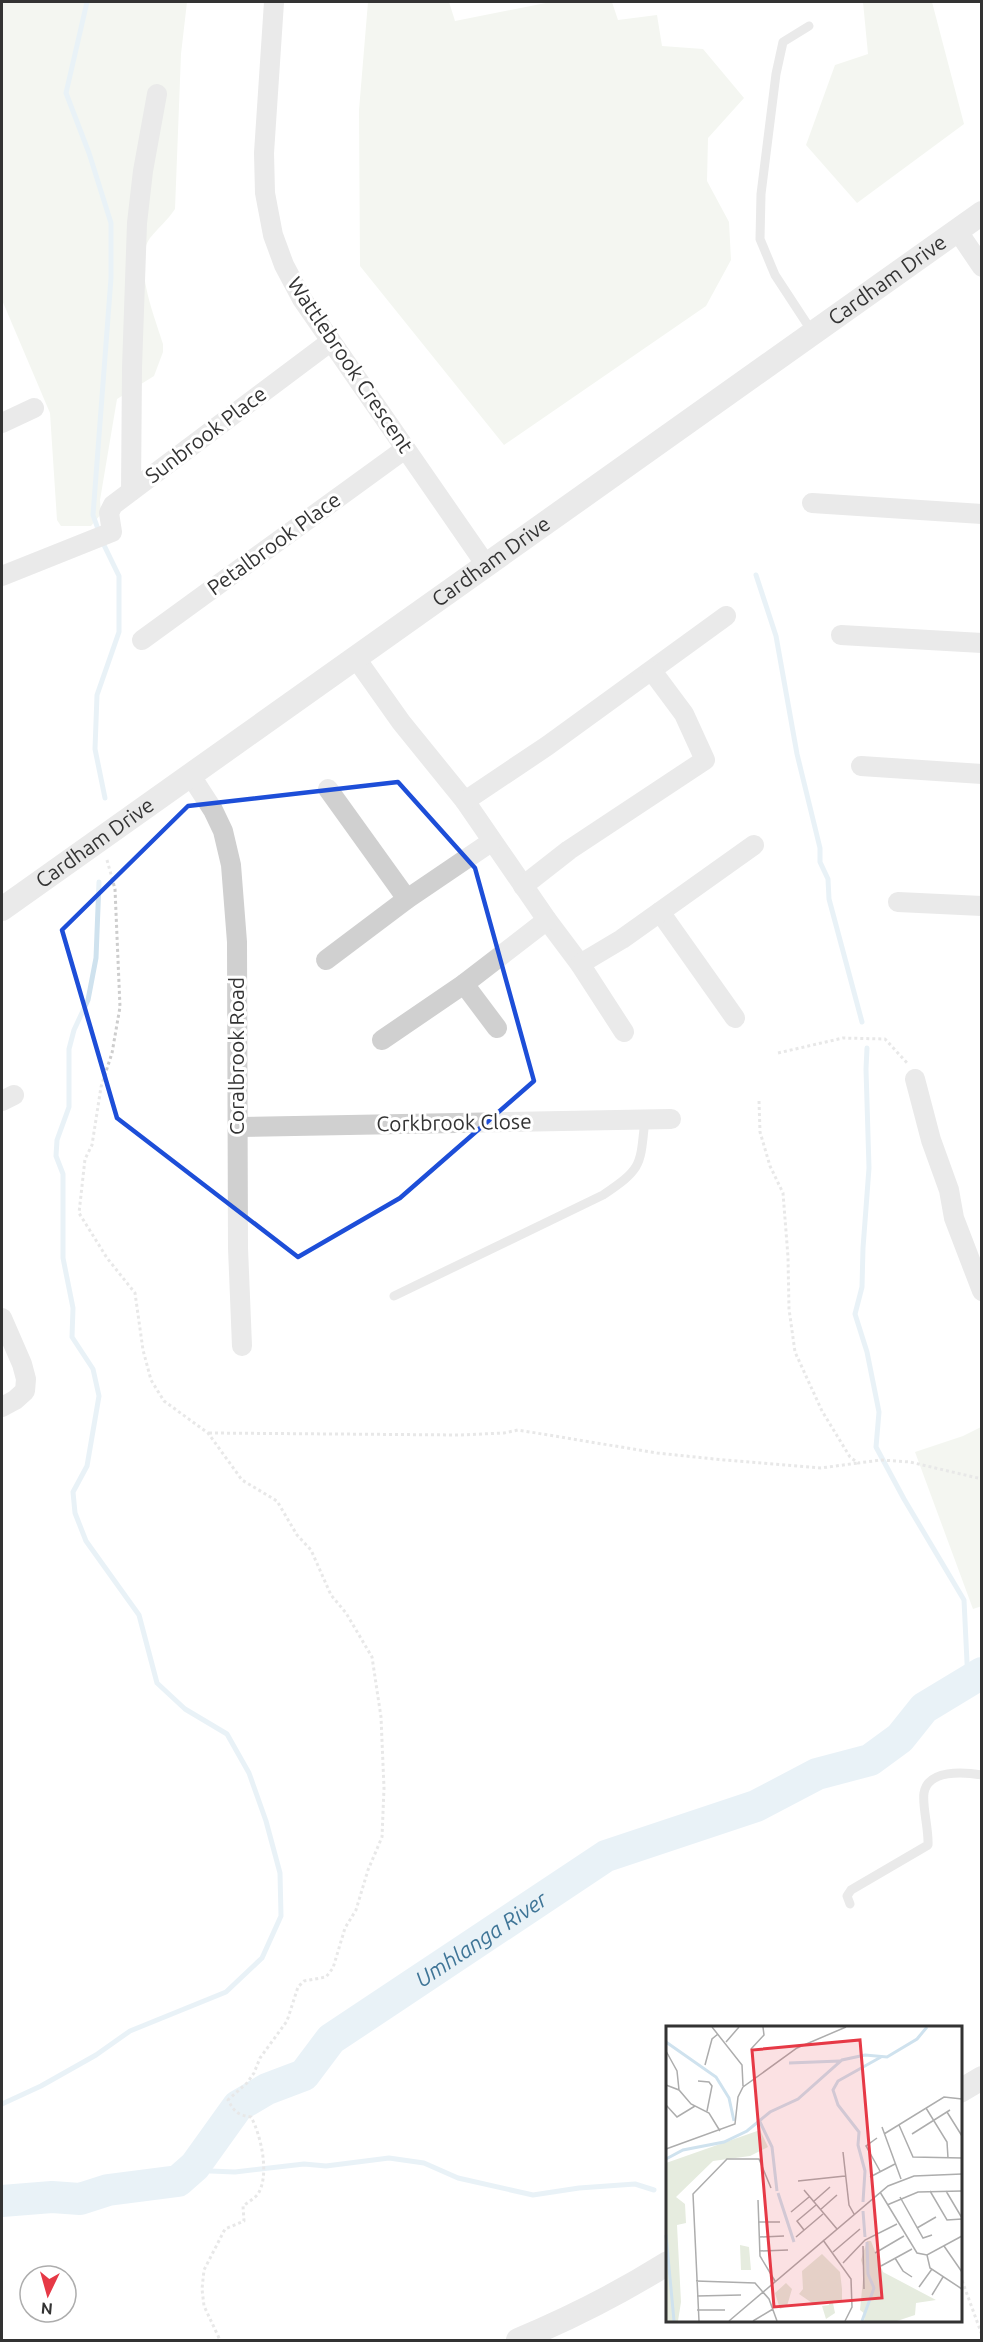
<svg xmlns="http://www.w3.org/2000/svg" width="983" height="2342" font-family="Ubuntu,sans-serif">
<style>
.green{fill:#e6ecdf}
.lines{fill:none;stroke-linecap:round;stroke-linejoin:round}
.stream{stroke:#cfe2ee;stroke-width:5}
.river{stroke:#cfe2ee;stroke-width:32}
.path{stroke:#cdcdcd;stroke-width:3;stroke-dasharray:3 3;stroke-linecap:butt}
.service{stroke:#d0d0d0;stroke-width:9}
.minor{stroke:#d0d0d0;stroke-width:20}
.tertiary{stroke:#d0d0d0;stroke-width:24}
.marked{fill:none;stroke:#1d4ed8;stroke-width:4.5;stroke-linejoin:round}
.labels{text-anchor:middle;stroke-width:6;stroke-linejoin:round;paint-order:stroke}
.street-label{font-size:21px;fill:#333;stroke:#fff}
.water-label{font-size:22px;font-style:italic;fill:#3f7597;stroke:#fff}
.inset-river{fill:none;stroke:#cfe2ee;stroke-width:3}
.inset-road{fill:none;stroke:#adadad;stroke-width:1.5}
.view{fill:#e63946;fill-opacity:0.15;stroke:#e63946;stroke-width:3}
.inset-edge{fill:none;stroke:#333;stroke-width:3}
</style>
<rect width="100%" height="100%" fill="#fff"/>
<g class="green">
<path d="M2,2H187L181,54L175,209C167,221 158,228 150,238C132,262 155,318 163,344V352L154,376L117,399L100,500L101,514L91,526H61L57,520L50,413L2,300Z"/>
<polygon points="368,2 449,2 455,21 551,2 612,2 618,20 657,15 662,46 703,49 744,98 708,138 707,181 729,222 731,260 706,306 504,445 360,266 359,110"/>
<polygon points="863,2 932,2 964,124 857,203 806,145 835,65 868,54"/>
<polygon points="981,1427 982,1606 973,1609 915,1452 963,1436"/>
</g>
<g class="lines">
<g class="stream">
<polyline points="87,2 66,93 89,153 111,223 111,278 93,515 99,532"/>
<polyline points="102,541 119,576 119,632 97,695 95,749 105,798"/>
<polyline points="756,575 776,636 797,754 820,848 820,862 828,879 829,899 862,1022"/>
<polyline points="867,1048 866,1069 869,1168 863,1248 862,1287 855,1314 867,1352 879,1412 876,1447 904,1499 964,1600 968,1683"/>
<polyline points="2,2104 41,2086 96,2055 130,2031 226,1992 262,1958 281,1916 280,1873 266,1821 249,1773 227,1734 185,1709 157,1683 139,1615 86,1541 75,1513 73,1492 87,1466 99,1396 93,1369 72,1337 73,1308 63,1258 63,1174 56,1156 57,1140 69,1107 69,1049 74,1030 88,1000 96,958 99,882"/>
<polyline points="195,2166 210,2171 235,2172 304,2164 326,2166 389,2158 424,2163 458,2178 533,2195 579,2188 635,2184 654,2190"/>
</g>
<path class="river" id="s1" d="M2,2201L52,2197L80,2199L108,2190L178,2181L195,2166L238,2106L267,2089L304,2075L331,2039L606,1856L756,1806L817,1774L870,1760L900,1738L924,1708L982,1673"/>
<g class="path">
<path d="M107,860L115,889L120,1007L112,1053L101,1087L92,1145L85,1159L79,1213L107,1258L135,1293L143,1350L151,1380L164,1401L208,1433L242,1480L277,1501L297,1535L311,1550L331,1595L346,1613L372,1657L381,1717L384,1788L382,1837L368,1870L356,1910L345,1928L333,1968L326,1977L304,1981L298,1987L287,2021L260,2058L254,2073L247,2083L228,2100C234,2111 237,2115 251,2117C261,2135 270,2175 258,2194C254,2199 248,2202 243,2206L244,2221L225,2229L204,2270L202,2289L204,2306L220,2340"/>
<polyline points="778,1053 843,1038 885,1039 908,1064"/>
<polyline points="759,1101 760,1132 770,1166 783,1193 788,1257 789,1309 795,1352 822,1411 850,1457 858,1463 881,1460 910,1462 982,1479"/>
<polyline points="209,1433 460,1435 504,1433 518,1430 657,1453 724,1460 821,1468 858,1463"/>
<polyline points="960,2275 982,2335"/>
</g>
<g class="service">
<polyline points="809,26 783,42 776,74 761,194 760,239 775,275 813,333"/>
<path d="M394,1296L603,1195C643,1168 640,1166 645,1119"/>
<path d="M850,1904L847,1896L851,1890L928,1845C929,1830 922,1806 924,1793C928,1769 964,1772 982,1775"/>
</g>
<g class="minor">
<polyline points="274,2 264,153 265,193 273,235 284,265 302,299 486,565"/>
<polyline points="957,230 982,267"/>
<polyline points="2,423 34,408"/>
<polyline points="131,491 132,368 137,223 143,171 157,94"/>
<polyline points="812,503 982,514"/>
<polyline points="2,576 112,532 109,513 113,505 330,342"/>
<polyline points="841,635 982,643"/>
<polyline points="142,640 405,449"/>
<polyline points="355,657 401,722 465,801 547,920 580,964 624,1032"/>
<polyline points="861,766 982,774"/>
<polyline points="191,776 213,810 223,831 231,865 237,942 238,1248 242,1346"/>
<polyline points="328,789 407,899"/>
<polyline points="465,801 547,746 726,616"/>
<polyline points="523,886 569,850 705,760 684,714 652,671"/>
<polyline points="898,902 982,906"/>
<polyline points="660,912 735,1018"/>
<polyline points="326,960 407,899 491,842"/>
<polyline points="580,964 622,939 754,845"/>
<polyline points="464,984 497,1028"/>
<polyline points="382,1040 464,984 547,920"/>
<polyline points="915,1079 931,1140 949,1190 954,1218 982,1291"/>
<polyline points="2,1101 14,1095"/>
<polyline points="237,1127 671,1119"/>
<polyline points="2,1318 22,1364 26,1379 25,1391 15,1400 2,1407"/>
</g>
<g class="tertiary">
<path id="s2" d="M2,909L982,213"/>
<polyline points="960,2091 982,2078"/>
<path d="M518,2340C571,2318 620,2293 668,2263"/>
</g>
</g>
<path d="M0 0H983V2342H0ZM398,782L475,868L534,1081L400,1198L298,1257L117,1118L62,930L188,806Z" fill="#fff" fill-opacity=".55" fill-rule="evenodd"/>
<path class="marked" d="M398,782L475,868L534,1081L400,1198L298,1257L117,1118L62,930L188,806Z"/>
<g class="labels">
<g class="street-label">
<text dy="7" stroke="none"><textPath href="#s2" startOffset="1086">Cardham Drive</textPath></text>
<text transform="translate(350 365) rotate(56)" y="7">Wattlebrook Crescent</text>
<text transform="translate(206 435) rotate(-37)" y="7">Sunbrook Place</text>
<text transform="translate(274 544) rotate(-36)" y="7">Petalbrook Place</text>
<text dy="7" stroke="none"><textPath href="#s2" startOffset="600">Cardham Drive</textPath></text>
<text dy="7" stroke="none"><textPath href="#s2" startOffset="114">Cardham Drive</textPath></text>
<text transform="translate(237 1056) rotate(-90)" y="7">Coralbrook Road</text>
<text transform="translate(454 1123) rotate(-1)" y="7">Corkbrook Close</text>
</g>
<g class="water-label">
<text dy="8" stroke="none"><textPath href="#s1" startOffset="573">Umhlanga River</textPath></text>
</g>
</g>
<g transform="translate(666 2026)">
<rect width="296" height="296" fill="#fff"/>
<path d="M94,104L102,121L84,130L47,135L10,171L19,178L20,197L11,199L15,276L12,295H1L0,137ZM201,215H205L217,246L270,274L250,277L249,289L231,295H198L199,288L194,284L198,243L195,234ZM74,219L83,221L85,244H75ZM156,228L174,246L176,263V276L167,277L169,287L160,293L156,280L163,279V275L149,279L133,268L137,263L136,245ZM120,257L126,263L121,280L114,283L109,267Z" fill="#e6ecdf"/>
<path class="inset-river" d="M0,16L50,51L63,72L68,95M123,37L174,35M94,96L106,121L111,165M0,133L17,124L58,116L81,105L104,86L132,73L176,34L199,29L221,31L251,13L261,1M112,167L128,216M197,176L199,145L192,119L193,106L172,79L167,64L172,55L215,31M197,185L199,211M0,209L8,295M196,295L208,262L202,248L201,216"/>
<path class="inset-road" d="M46,1L76,39L77,60M60,16L73,1M85,23L98,9L97,1M0,25L11,45L13,64M39,39L46,13L52,8M32,55L43,56L46,60L41,85M0,59L13,64L25,78L43,87L54,105M0,79L11,91L29,80M260,82L281,116L282,132M281,86L296,110M233,99L247,131L296,132M216,101L235,153M218,108L278,71L296,73M246,108L284,84M211,112L200,120L214,145M0,123L69,98L72,71L77,61L131,22L180,1M177,126L183,179L188,188M204,151L229,138M132,155L179,150M138,164L171,203M264,165L281,194L296,193M280,165L296,192M214,166L251,227L261,229L296,210M234,171L257,212L266,209M92,174L94,230L109,255M147,176L164,161M221,179L252,166L296,165M154,184L171,169M125,186L143,171M92,196H114M251,202L270,191M138,204L131,195L150,179M93,211L118,210M130,211L157,188M157,214L185,253L186,281L179,295M197,220L198,263M278,220L296,246M93,225L122,224M167,226L194,203M209,227L238,210M261,229L264,242L296,263M229,232L237,245L246,251M177,237L199,214L231,198M215,240L246,223M30,255L89,257L103,273L111,295M253,261L266,243M266,269L277,251M31,270L75,269M31,284H59M33,295L27,168L61,133H93L105,162M63,295L222,160L248,150L296,148M87,295L107,283"/>
<path class="view" d="M194,14L216,272L108,281L86,24Z"/>
<rect width="296" height="296" class="inset-edge"/>
</g>
<rect width="983" height="2342" fill="none" stroke="#333333" stroke-width="6"/>
<g transform="translate(48 2294) rotate(185)"><circle r="28" fill="#ffffff" stroke="#adadad" stroke-width="1.5"/>
<path d="M0-4.5L10 22L0 15L-10 22Z" fill="#e63946"/>
<text y="-9" font-size="16" font-weight="bold" text-anchor="middle" fill="#333333">N</text>
</g>
</svg>
